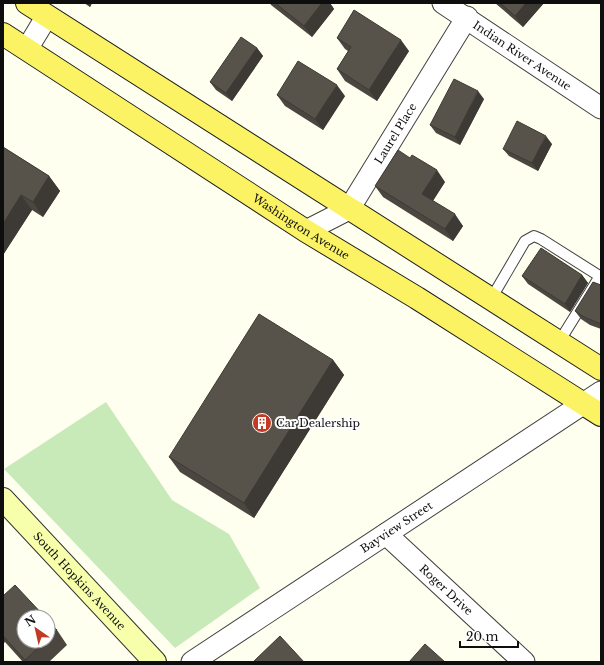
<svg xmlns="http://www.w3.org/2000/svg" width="604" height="665" font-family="'Libre Baskerville',serif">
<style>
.green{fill:#c8eab8}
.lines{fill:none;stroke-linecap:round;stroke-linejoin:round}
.lane-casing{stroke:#414141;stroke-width:12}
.street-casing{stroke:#414141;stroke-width:23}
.secondary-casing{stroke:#303030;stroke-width:24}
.primary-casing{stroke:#1f1f1f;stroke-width:24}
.lane{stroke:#fff;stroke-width:10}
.street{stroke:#fff;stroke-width:21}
.secondary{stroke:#f8ffaa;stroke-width:22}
.primary{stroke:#fbf363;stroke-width:22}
.wall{fill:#4b4740}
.shaded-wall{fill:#3d3934}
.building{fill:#57524a;stroke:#3d3934}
.labels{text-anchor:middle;stroke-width:4;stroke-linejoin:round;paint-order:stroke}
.street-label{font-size:11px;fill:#0e0e0e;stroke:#fff}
.poi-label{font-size:11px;fill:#0e0e0e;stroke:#fff;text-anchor:start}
</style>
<rect width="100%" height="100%" fill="#ffffef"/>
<polygon class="green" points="106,402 172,500 229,534 260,588 175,648 4,469"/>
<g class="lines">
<defs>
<g id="lane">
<polyline points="491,299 525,241 534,236 541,239 601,277"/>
<polyline points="559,342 600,276"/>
</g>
<g id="street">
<path id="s1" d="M443,3L601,108"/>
<polyline points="27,49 47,16"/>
<path id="s2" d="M306,231L349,209L467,17"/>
<path id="s3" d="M386,534L524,662"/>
<path id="s4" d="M192,662L601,392"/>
</g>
<g id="secondary">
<path id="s5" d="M3,499L155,662"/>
</g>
<g id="primary">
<polyline points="27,3 601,369"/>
<path id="s6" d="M3,34L306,231L417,298L601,415"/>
</g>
</defs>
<use href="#lane" class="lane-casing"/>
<use href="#street" class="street-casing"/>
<use href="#secondary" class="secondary-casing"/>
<use href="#primary" class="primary-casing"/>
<use href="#lane" class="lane"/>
<use href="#street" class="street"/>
<use href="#secondary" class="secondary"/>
<use href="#primary" class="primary"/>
</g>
<g class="wall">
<polygon points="84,3 92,3 90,7"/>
<polygon points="270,3 330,3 334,9 312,37 271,5"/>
<polygon points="495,3 544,3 523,27"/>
<polygon points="337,38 409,51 377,101 345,81 337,69 348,51 345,49"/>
<polygon points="257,48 263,56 232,101 216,90 210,82"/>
<polygon points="277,95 345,96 323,130 285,106"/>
<polygon points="484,99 460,145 436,133 430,125"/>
<polygon points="552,144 538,171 509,156 503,149"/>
<polygon points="3,147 49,176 60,191 43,217 32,210 3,255"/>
<polygon points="445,182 433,201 463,226 453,241 383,197 375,186"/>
<polygon points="582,275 588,283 570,312 528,284 522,276"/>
<polygon points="601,285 601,329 590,325 581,319 575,311"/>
<polygon points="333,360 344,375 254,518 180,472 169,457"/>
<polygon points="3,596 24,641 48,641 48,621 57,630 67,645 49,662 23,662 5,642 3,644"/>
</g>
<g class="shaded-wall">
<polygon points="87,3 92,3 90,7"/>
<polygon points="322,3 330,3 334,9 312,37 304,26"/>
<polygon points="526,3 544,3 523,27 515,16"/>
<polygon points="401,40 409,51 377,101 369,90"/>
<polygon points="257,48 263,56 232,101 226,93"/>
<polygon points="337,85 345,96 323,130 315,119"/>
<polygon points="478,91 484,99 460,145 455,137"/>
<polygon points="546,136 552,144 538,171 532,163"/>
<polygon points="437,170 445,182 430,205 422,194"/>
<polygon points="49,176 60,191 43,217 33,202"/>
<polygon points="21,195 32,210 3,255 3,224"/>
<polygon points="455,214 463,226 453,241 445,229"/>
<polygon points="582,275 588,283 570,312 565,304"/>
<polygon points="333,360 344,375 254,518 244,503"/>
</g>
<g class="building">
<polygon points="275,3 322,3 304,26"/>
<polygon points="500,3 526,3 515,16"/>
<polygon points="354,10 401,40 369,90 337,69 351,47 337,38"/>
<polygon points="241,37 257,48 226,93 210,82"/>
<polygon points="298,61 337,85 315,119 277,95"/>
<polygon points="454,79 478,91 455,137 430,125"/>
<polygon points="517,121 546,136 532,163 503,149"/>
<polygon points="3,147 49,176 33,202 21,195 3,224"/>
<polygon points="398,150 410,158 412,155 437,170 422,194 455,214 445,229 375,186"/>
<polygon points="541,248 582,275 565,304 522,276"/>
<polygon points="593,282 601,285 601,324 584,317 575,311"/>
<polygon points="259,314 333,360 244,503 169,457"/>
<polygon points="15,585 45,617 24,617 24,641 46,641 25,660 3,636 3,596"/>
<polygon points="48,621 57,630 48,639"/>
<polygon points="280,636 304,662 253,662"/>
<polygon points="425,644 445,662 409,662"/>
</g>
<defs>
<symbol id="building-disc" viewBox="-11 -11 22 22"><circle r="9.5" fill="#c13a23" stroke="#fff"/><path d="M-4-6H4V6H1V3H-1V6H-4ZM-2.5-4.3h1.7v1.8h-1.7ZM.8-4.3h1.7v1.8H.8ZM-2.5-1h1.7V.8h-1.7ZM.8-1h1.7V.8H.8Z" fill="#fff"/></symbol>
</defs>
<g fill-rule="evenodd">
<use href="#building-disc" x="251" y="412" width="22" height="22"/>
</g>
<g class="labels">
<g class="street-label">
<text dy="4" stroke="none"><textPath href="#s1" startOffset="95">Indian River Avenue</textPath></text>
<text dy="4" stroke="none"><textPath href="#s2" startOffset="137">Laurel Place</textPath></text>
<text dy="4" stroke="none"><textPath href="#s6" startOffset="355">Washington Avenue</textPath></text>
<text dy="4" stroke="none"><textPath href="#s4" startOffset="245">Bayview Street</textPath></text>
<text dy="4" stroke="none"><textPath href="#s5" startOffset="112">South Hopkins Avenue</textPath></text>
<text dy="4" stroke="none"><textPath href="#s3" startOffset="82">Roger Drive</textPath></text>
</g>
<g class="poi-label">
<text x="276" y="427">Car Dealership</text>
</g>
</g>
<rect width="604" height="665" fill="none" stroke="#0e0e0e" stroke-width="8"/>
<g transform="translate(36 629) rotate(326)"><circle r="19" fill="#ffffff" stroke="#9f9f9f"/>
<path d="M0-3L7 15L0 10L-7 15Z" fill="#c13a23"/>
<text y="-6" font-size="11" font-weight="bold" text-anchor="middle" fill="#0e0e0e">N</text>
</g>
<path d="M460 641v6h58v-6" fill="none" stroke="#0e0e0e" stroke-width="2"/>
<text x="466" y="641" font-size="12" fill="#0e0e0e" stroke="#ffffff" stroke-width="3" paint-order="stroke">20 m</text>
</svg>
